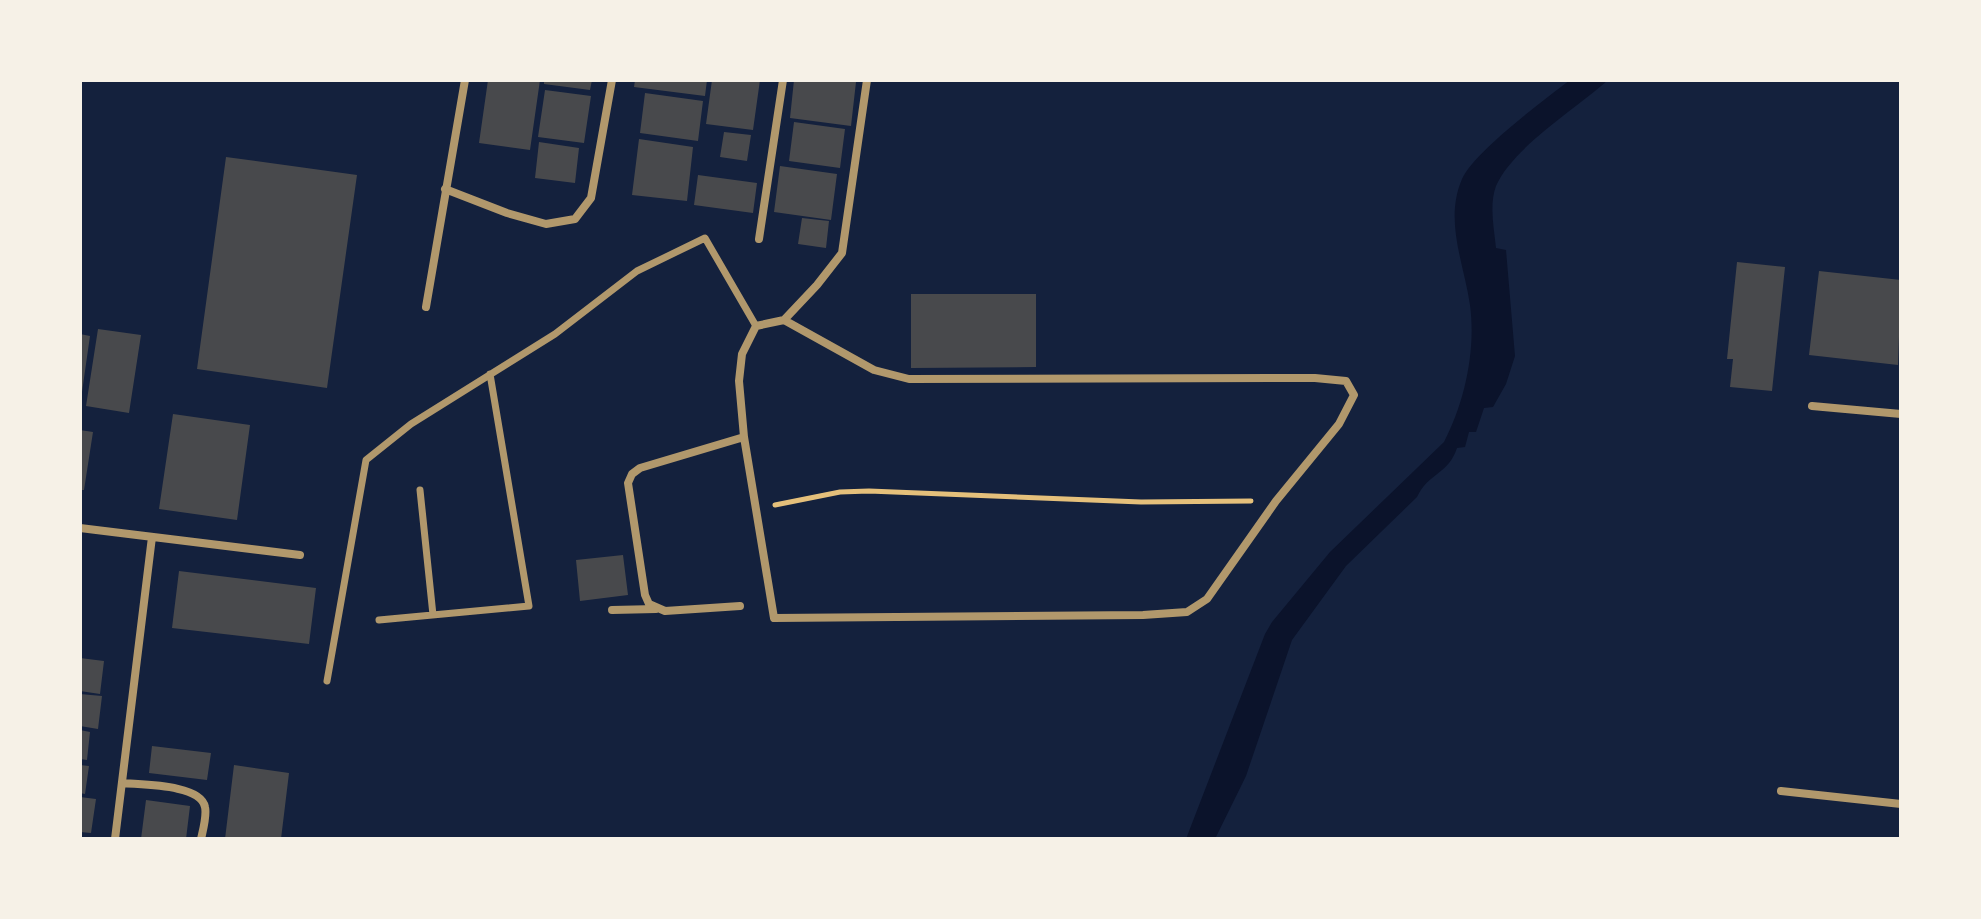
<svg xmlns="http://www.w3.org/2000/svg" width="1981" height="919" viewBox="0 0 1981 919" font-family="'Times New Roman',serif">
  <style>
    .water { fill: #0b132b }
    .building { fill: #48494c }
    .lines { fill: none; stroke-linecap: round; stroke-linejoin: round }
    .path { stroke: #e5c07b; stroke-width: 5 }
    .pedestrian { stroke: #b1986c; stroke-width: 7 }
    .minor { stroke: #b1986c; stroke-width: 8 }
  </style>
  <rect width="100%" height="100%" fill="#14213d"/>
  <path class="water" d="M1570 80H1608C1576 109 1513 147 1496 186 1489 205 1494 228 1496 248L1506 250 1515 356 1506 384 1493 407 1484 408 1476 432H1469L1465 447 1457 448C1448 475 1429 472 1417 497L1346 566 1292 640 1246 776 1215 839H1186L1265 634 1272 622 1330 552 1444 442C1465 402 1476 350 1470 305 1464 263 1444 221 1462 179 1475 151 1544 100 1570 80Z"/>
  <path class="building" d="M488 80H540L530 150 479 143Z
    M544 80H592L590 90 544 84Z
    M635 80H707L705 96 634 87Z
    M712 80H760L753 130 706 124Z
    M794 80 856 82 851 126 790 118Z
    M545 90 591 96 584 143 538 137Z
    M645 93 703 101 698 141 640 133Z
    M794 122 845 129 840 168 789 161Z
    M724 132 751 135 747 161 720 157Z
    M639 139 693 147 687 201 632 195Z
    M539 142 579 148 575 183 535 178Z
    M226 157 357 175 327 388 197 369Z
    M780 166 837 174 831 220 774 212Z
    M698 175 757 183 753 213 694 205Z
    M802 218 829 221 826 248 798 244Z
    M1737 262 1785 267 1772 391 1730 387 1733 359H1727Z
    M1819 271 1901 280 1898 365 1809 355Z
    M911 294H1036V367L911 368Z
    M98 329 141 335 129 413 86 406Z
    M80 334 90 336 82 392H80Z
    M173 414 250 425 237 520 159 509Z
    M80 430 93 432 84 490H80Z
    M623 555 628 595 580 601 576 560Z
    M179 571 316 588 309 644 172 628Z
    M80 658 104 661 100 694 80 691Z
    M80 694 102 696 98 729 80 726Z
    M80 730 90 732 87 760 80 759Z
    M152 746 211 753 207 780 149 773Z
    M80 765 89 766 85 794 80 793Z
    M234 765 289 773 281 839H225Z
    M80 797 96 799 91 833 80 832Z
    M146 800 190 806 186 839H141Z"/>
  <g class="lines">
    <path class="path" d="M775 505 840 492 869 491 1141 502 1251 501"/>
    <path class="pedestrian" d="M420 490 433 615
      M379 620 529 606 490 374
      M327 681 366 460 411 424 555 334 637 271 705 238 756 326"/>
    <path class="minor" d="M445 189 507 213 546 224 575 219 591 198 612 80
      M759 239 783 80
      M426 307 465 80
      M784 320 874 370 909 379 1315 378 1346 381 1354 395 1339 424 1276 501 1207 599 1187 612 1143 615 774 618 744 437 739 381 742 354 756 326 784 320 817 285 842 253 867 80
      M1812 406 1901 414
      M80 528 300 555
      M740 606 665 611 649 604 645 595 628 483 632 474 640 468 744 437
      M612 610 656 609
      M122 783C141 785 201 784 205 807 207 816 203 830 201 839
      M1781 791 1901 804
      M115 839 152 537"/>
  </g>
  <rect width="1981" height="919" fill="none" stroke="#f6f1e7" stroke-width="164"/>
</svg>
